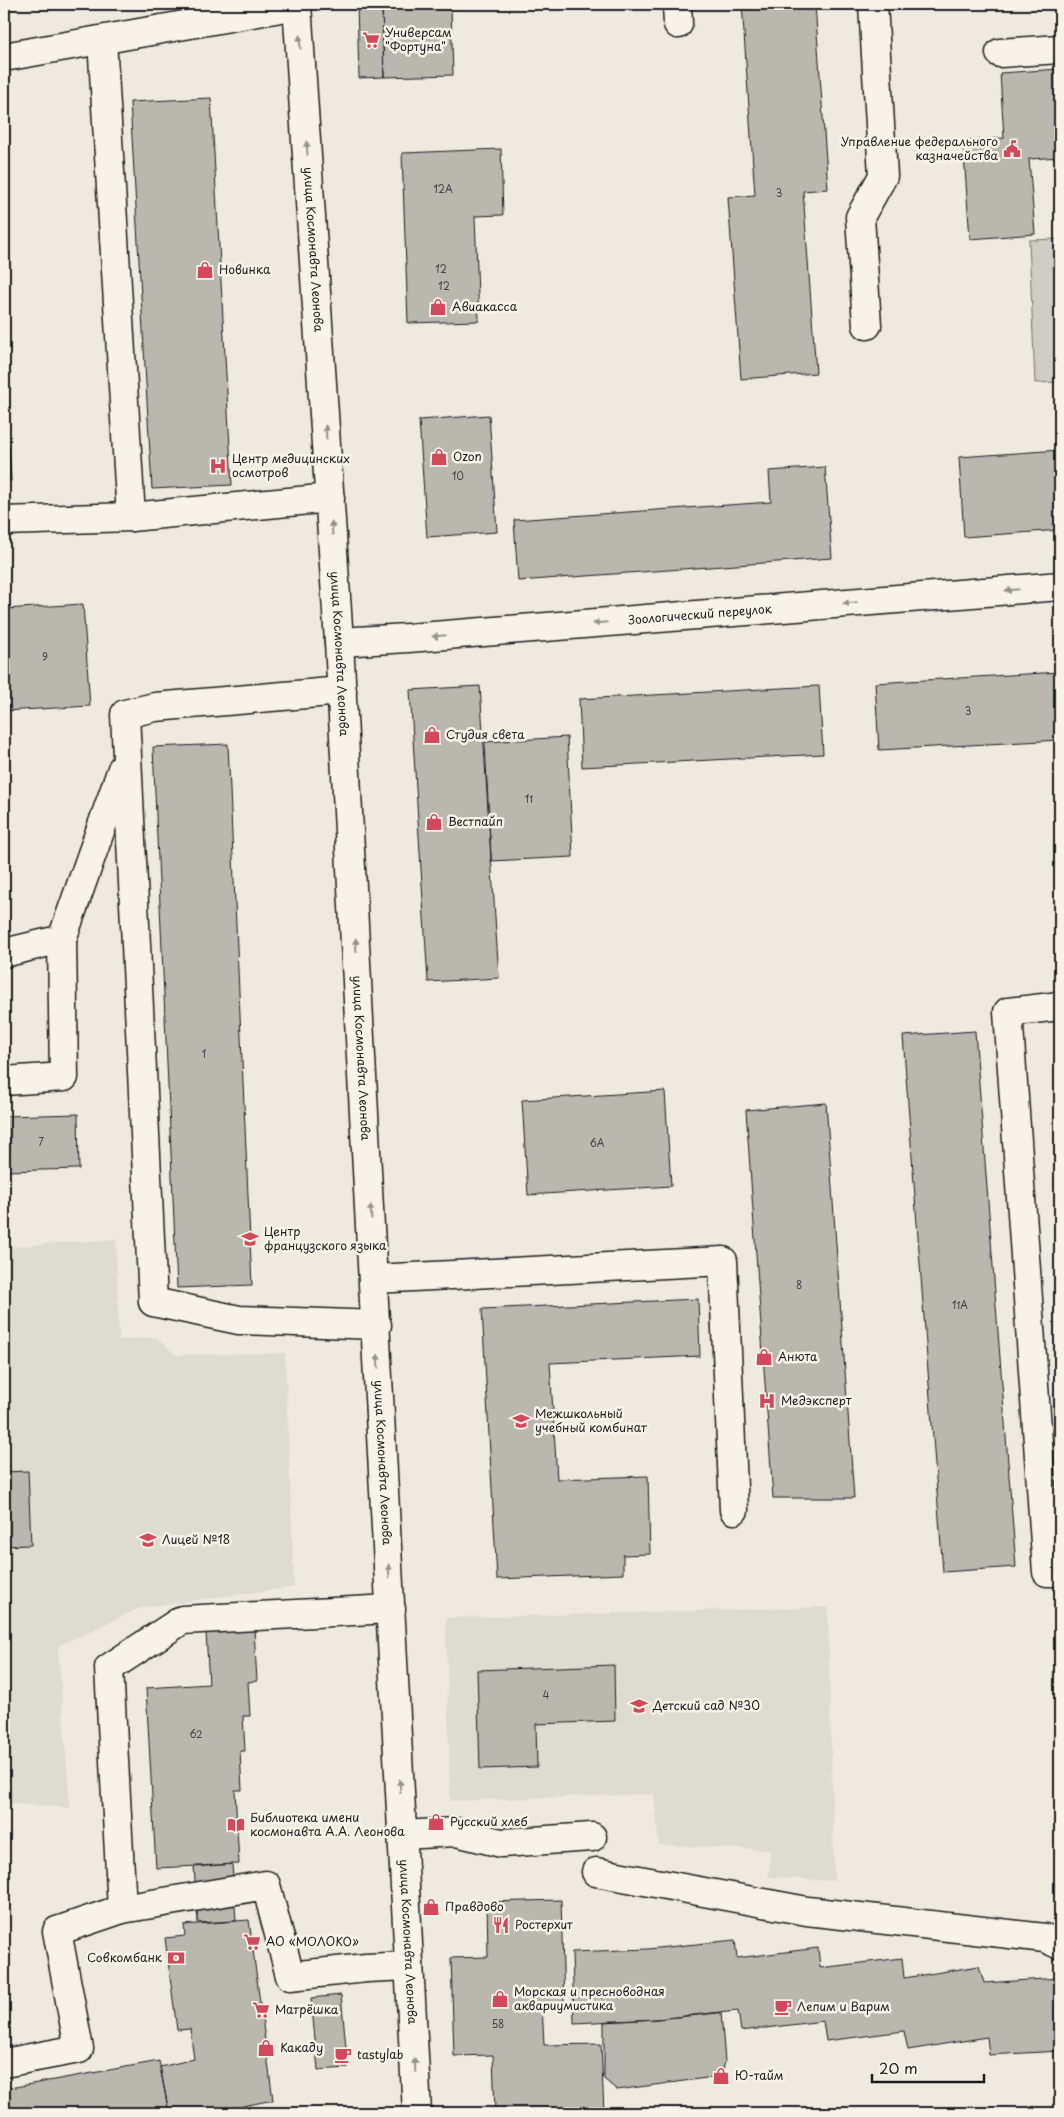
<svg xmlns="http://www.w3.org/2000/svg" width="1064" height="2117" viewBox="0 0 1064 2117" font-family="'Playpen Sans',sans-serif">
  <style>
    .built { fill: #dedbd1 }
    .green { fill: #cfccc3; stroke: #767470 }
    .building { fill: #bab7af; stroke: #1c1c1c }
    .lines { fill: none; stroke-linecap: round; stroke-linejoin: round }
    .minor-casing { stroke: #1c1c1c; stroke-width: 31 }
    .major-casing { stroke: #1c1c1c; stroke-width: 31 }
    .minor { stroke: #f7f3e8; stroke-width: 28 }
    .major { stroke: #f7f3e8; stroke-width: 28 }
    .oneway { fill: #94928c }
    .labels { text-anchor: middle; stroke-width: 5; stroke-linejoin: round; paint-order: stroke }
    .number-label { font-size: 10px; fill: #444341 }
    .poi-label { font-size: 12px; fill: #1c1c1c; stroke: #f7f3e8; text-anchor: start }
    .street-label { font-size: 12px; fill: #1c1c1c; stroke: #f7f3e8 }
  </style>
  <rect width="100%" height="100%" fill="#eeeae0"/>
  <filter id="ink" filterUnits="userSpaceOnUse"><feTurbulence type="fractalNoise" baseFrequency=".02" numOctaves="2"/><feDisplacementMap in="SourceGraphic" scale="10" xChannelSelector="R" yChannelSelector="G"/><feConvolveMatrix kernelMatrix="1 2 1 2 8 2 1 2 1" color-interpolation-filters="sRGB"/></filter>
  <g filter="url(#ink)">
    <path class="built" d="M116 1239 119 1340 156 1337 176 1355 285 1353 294 1587 140 1608 58 1646 70 1808 4 1803V1247Z
      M828 1607 834 1881 769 1877 770 1850 659 1845 654 1794 450 1801 446 1618Z"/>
    <path class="green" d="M1060 239V382L1035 383 1029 240Z"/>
    <path class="building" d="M357 4H382L384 77 359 78Z
      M382 4H483V7L451 8 453 75 384 77Z
      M742 4H815L828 189 803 191 816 373 741 379 728 197 755 195Z
      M1060 69V157L1029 159 1035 234 970 239 963 141 1004 138 1000 73Z
      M211 98 232 485 152 489 130 102Z
      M501 149 503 215 475 216 479 321 408 323 402 153Z
      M489 415 497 532 427 537 419 420Z
      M4 447H9L11 481 4 482Z
      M1060 450V530L964 537 959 457Z
      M825 467 832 558 518 581 514 520 771 502 769 471Z
      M83 604 90 706 4 711V609Z
      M1060 672V740L879 750 875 683Z
      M480 686 499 978 428 982 410 690Z
      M819 686 823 754 582 767 579 699Z
      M567 737 573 857 491 861 485 742Z
      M228 744 252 1285 177 1288 153 747Z
      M975 1031 1016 1567 943 1572 903 1036Z
      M665 1091 671 1186 528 1195 522 1100Z
      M826 1103 854 1498H773L746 1110Z
      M78 1114 79 1169 4 1171V1116Z
      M698 1299 700 1356 550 1363 557 1479 648 1476 650 1554 623 1555V1574L497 1579 482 1309Z
      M28 1471 31 1545 4 1546V1472Z
      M254 1629 257 1681 248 1682 250 1716H243L245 1751H240L242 1790H235L239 1864 156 1868 146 1688 209 1684 206 1632Z
      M614 1665 615 1721 536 1724 537 1767 480 1769 477 1670Z
      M232 1864 236 1921 198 1923 194 1867Z
      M561 1900 564 2004H542L544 2045 601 2044 604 2113H495L493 2055 454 2056 451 1958 488 1957 487 1902Z
      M249 1920 273 2100 209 2113H169L160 2067 194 2059 190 2029 177 2030 165 1938 185 1936 184 1925Z
      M735 1940 737 1958 818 1948 820 1968 902 1958 904 1978 979 1966 984 1983 1060 1978V2051L989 2055 987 2037 908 2050 904 2031 826 2041 823 2021 741 2031 738 2011 657 2019 574 2023 572 1952 648 1949Z
      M341 1995 348 2068 318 2070 311 1998Z
      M721 2012 725 2062 721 2076 617 2090 604 2079V2022L657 2019Z
      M159 2061 169 2113H4V2089Z"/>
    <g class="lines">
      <g class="minor-casing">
        <g id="minor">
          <path d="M677 4 678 24"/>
          <path d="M102 40 131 517 330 498"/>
          <path d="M1000 53 1060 49"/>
          <path d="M4 57 297 5"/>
          <path d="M867 325 860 217 883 176 873 4"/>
          <path d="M4 521 131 517"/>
          <path id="s1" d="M339 642 408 638 1060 586"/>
          <path d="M342 691 155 707 125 714 153 1302 239 1320 377 1325"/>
          <path d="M4 953 62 939 122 769"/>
          <path d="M1060 1006 1008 1012 1047 1572H1060"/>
          <path d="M4 1081 64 1077 62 939"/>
          <path d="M374 1279 723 1261 734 1510"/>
          <path d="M402 1835 456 1832 501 1843 592 1837"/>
          <path d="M596 1872 807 1911 1045 1938 1060 1945"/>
          <path d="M122 1909 266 1885 290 1976 366 1968 409 1966"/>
          <path d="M4 2063 79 2049 57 1931 122 1909 109 1668 182 1620 391 1609"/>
        </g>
      </g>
      <g class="major-casing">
        <g id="major">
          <path id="s2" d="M297 4 339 642 417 2113"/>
        </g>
      </g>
      <use href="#minor" class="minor"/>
      <use href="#major" class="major"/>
    </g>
    <defs><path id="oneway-solid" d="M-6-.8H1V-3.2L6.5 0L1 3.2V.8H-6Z" transform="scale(1.25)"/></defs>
    <g class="oneway">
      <use href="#oneway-solid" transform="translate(300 42) rotate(-94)"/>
      <use href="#oneway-solid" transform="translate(307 148) rotate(-94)"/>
      <use href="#oneway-solid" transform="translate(326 432) rotate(-94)"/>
      <use href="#oneway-solid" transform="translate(332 528) rotate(-94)"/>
      <use href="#oneway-solid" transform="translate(1012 590) rotate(175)"/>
      <use href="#oneway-solid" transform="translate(850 603) rotate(175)"/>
      <use href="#oneway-solid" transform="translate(600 623) rotate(175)"/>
      <use href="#oneway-solid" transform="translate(439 636) rotate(175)"/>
      <use href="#oneway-solid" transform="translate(356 945) rotate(-93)"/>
      <use href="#oneway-solid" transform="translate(371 1212) rotate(-93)"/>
      <use href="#oneway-solid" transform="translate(378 1361) rotate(-93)"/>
      <use href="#oneway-solid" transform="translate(389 1571) rotate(-93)"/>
      <use href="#oneway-solid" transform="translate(400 1786) rotate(-93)"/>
      <use href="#oneway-solid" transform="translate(415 2065) rotate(-93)"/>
    </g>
  </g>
  <defs>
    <g id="supermarket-bare" transform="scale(1.35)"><path d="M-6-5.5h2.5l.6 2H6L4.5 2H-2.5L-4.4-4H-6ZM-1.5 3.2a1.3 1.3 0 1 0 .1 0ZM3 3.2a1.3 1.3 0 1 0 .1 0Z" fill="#d1495b" stroke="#f7f3e8" stroke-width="2.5" paint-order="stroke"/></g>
    <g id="civic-bare" transform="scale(1.35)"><path d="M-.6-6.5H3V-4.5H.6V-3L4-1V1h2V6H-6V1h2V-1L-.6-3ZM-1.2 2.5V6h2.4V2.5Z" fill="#d1495b" stroke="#f7f3e8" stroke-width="2.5" paint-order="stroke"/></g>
    <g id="shop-bare" transform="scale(1.35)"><path d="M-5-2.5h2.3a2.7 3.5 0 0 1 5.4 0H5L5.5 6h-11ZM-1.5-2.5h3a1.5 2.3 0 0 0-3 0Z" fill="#d1495b" stroke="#f7f3e8" stroke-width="2.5" paint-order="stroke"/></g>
    <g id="hospital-bare" transform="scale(1.35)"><path d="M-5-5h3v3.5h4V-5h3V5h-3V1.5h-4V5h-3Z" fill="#d1495b" stroke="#f7f3e8" stroke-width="2.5" paint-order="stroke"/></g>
    <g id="school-bare" transform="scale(1.35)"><path d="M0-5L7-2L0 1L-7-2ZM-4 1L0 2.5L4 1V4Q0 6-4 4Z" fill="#d1495b" stroke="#f7f3e8" stroke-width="2.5" paint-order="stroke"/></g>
    <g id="university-bare" transform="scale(1.35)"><path d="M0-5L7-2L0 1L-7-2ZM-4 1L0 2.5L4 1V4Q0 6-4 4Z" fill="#d1495b" stroke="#f7f3e8" stroke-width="2.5" paint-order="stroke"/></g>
    <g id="library-bare" transform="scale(1.35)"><path d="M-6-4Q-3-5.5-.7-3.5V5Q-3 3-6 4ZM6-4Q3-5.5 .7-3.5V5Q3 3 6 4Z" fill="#d1495b" stroke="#f7f3e8" stroke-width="2.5" paint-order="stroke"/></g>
    <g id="restaurant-bare" transform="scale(1.35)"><path d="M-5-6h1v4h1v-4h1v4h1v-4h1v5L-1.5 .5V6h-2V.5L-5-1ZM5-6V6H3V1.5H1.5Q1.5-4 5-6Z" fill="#d1495b" stroke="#f7f3e8" stroke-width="2.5" paint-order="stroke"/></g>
    <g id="bank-bare" transform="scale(1.35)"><path d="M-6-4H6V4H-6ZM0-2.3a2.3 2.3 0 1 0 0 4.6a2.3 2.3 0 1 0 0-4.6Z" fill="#d1495b" stroke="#f7f3e8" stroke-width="2.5" paint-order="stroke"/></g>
    <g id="cafe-bare" transform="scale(1.35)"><path d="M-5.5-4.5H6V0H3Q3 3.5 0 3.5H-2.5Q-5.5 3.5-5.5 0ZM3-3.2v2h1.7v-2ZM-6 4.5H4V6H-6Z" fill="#d1495b" stroke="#f7f3e8" stroke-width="2.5" paint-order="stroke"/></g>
  </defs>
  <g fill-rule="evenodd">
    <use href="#supermarket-bare" x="371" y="40"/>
    <use href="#civic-bare" x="1012" y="149"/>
    <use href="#shop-bare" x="205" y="270"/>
    <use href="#shop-bare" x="438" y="307"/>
    <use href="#shop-bare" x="439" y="457"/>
    <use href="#hospital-bare" x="218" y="466"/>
    <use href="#shop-bare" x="432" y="735"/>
    <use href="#shop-bare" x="434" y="822"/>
    <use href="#school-bare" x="250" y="1239"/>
    <use href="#shop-bare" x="764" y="1357"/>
    <use href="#hospital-bare" x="767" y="1401"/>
    <use href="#university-bare" x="521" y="1421"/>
    <use href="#school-bare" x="148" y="1540"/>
    <use href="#school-bare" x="639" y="1706"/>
    <use href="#shop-bare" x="436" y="1822"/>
    <use href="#library-bare" x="236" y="1825"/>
    <use href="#shop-bare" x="431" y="1907"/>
    <use href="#restaurant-bare" x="501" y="1925"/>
    <use href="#supermarket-bare" x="252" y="1942"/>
    <use href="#bank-bare" x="176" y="1958"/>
    <use href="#shop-bare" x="500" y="1999"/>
    <use href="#cafe-bare" x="783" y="2007"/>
    <use href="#supermarket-bare" x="261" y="2010"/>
    <use href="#shop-bare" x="266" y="2048"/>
    <use href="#cafe-bare" x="343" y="2055"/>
    <use href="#shop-bare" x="721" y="2076"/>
  </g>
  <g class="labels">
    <g class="number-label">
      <text x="443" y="193">12А</text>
      <text x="779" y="197">3</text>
      <text x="441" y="273">12</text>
      <text x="444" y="290">12</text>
      <text x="458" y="480">10</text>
      <text x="45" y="661">9</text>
      <text x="968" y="715">3</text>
      <text x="529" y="803">11</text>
      <text x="204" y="1058">1</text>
      <text x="41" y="1146">7</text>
      <text x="597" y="1147">6А</text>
      <text x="799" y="1289">8</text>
      <text x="960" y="1309">11А</text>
      <text x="546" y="1699">4</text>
      <text x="196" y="1738">62</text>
      <text x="498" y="2028">58</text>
    </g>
    <g class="poi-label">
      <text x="385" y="37">Универсам<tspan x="385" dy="14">"Фортуна"</tspan></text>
      <text x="998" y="146" text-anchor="end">Управление федерального<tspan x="998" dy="14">казначейства</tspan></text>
      <text x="219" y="274">Новинка</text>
      <text x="452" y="311">Авиакасса</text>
      <text x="453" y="461">Ozon</text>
      <text x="232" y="463">Центр медицинских<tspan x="232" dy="14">осмотров</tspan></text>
      <text x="446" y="739">Студия света</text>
      <text x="448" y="826">Вестпайп</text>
      <text x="264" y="1236">Центр<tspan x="264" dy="14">французского языка</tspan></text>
      <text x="778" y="1361">Анюта</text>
      <text x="781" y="1405">Медэксперт</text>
      <text x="535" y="1418">Межшкольный<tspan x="535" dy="14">учебный комбинат</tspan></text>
      <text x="162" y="1544">Лицей №18</text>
      <text x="653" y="1710">Детский сад №30</text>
      <text x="250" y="1822">Библиотека имени<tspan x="250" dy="14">космонавта А.А. Леонова</tspan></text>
      <text x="450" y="1826">Русский хлеб</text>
      <text x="445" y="1911">Правдово</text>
      <text x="515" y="1929">Ростерхит</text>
      <text x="266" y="1946">АО «МОЛОКО»</text>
      <text x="162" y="1962" text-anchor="end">Совкомбанк</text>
      <text x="514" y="1996">Морская и пресноводная<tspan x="514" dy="14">аквариумистика</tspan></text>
      <text x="797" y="2011">Лепим и Варим</text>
      <text x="275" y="2014">Матрёшка</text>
      <text x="280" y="2052">Какаду</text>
      <text x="357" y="2059">tastylab</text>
      <text x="735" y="2080">Ю-тайм</text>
    </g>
    <g class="street-label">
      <text dy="4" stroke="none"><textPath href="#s2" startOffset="246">улица Космонавта Леонова</textPath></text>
      <text dy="4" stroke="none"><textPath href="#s1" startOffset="362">Зоологический переулок</textPath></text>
      <text dy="4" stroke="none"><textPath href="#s2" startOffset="651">улица Космонавта Леонова</textPath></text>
      <text dy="4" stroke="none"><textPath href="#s2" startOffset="1056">улица Космонавта Леонова</textPath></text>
      <text dy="4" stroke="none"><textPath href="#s2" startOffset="1461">улица Космонавта Леонова</textPath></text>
      <text dy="4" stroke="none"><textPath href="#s2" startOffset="1941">улица Космонавта Леонова</textPath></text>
    </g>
  </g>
  <rect width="1064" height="2117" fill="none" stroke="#f7f3e8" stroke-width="20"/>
  <rect x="10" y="10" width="1044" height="2097" fill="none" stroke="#1c1c1c" stroke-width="2" filter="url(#ink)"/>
  <path d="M872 2074v8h112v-8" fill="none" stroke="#1c1c1c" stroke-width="2.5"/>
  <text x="879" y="2074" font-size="15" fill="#1c1c1c" stroke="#f7f3e8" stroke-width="4" paint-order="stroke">20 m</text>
</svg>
